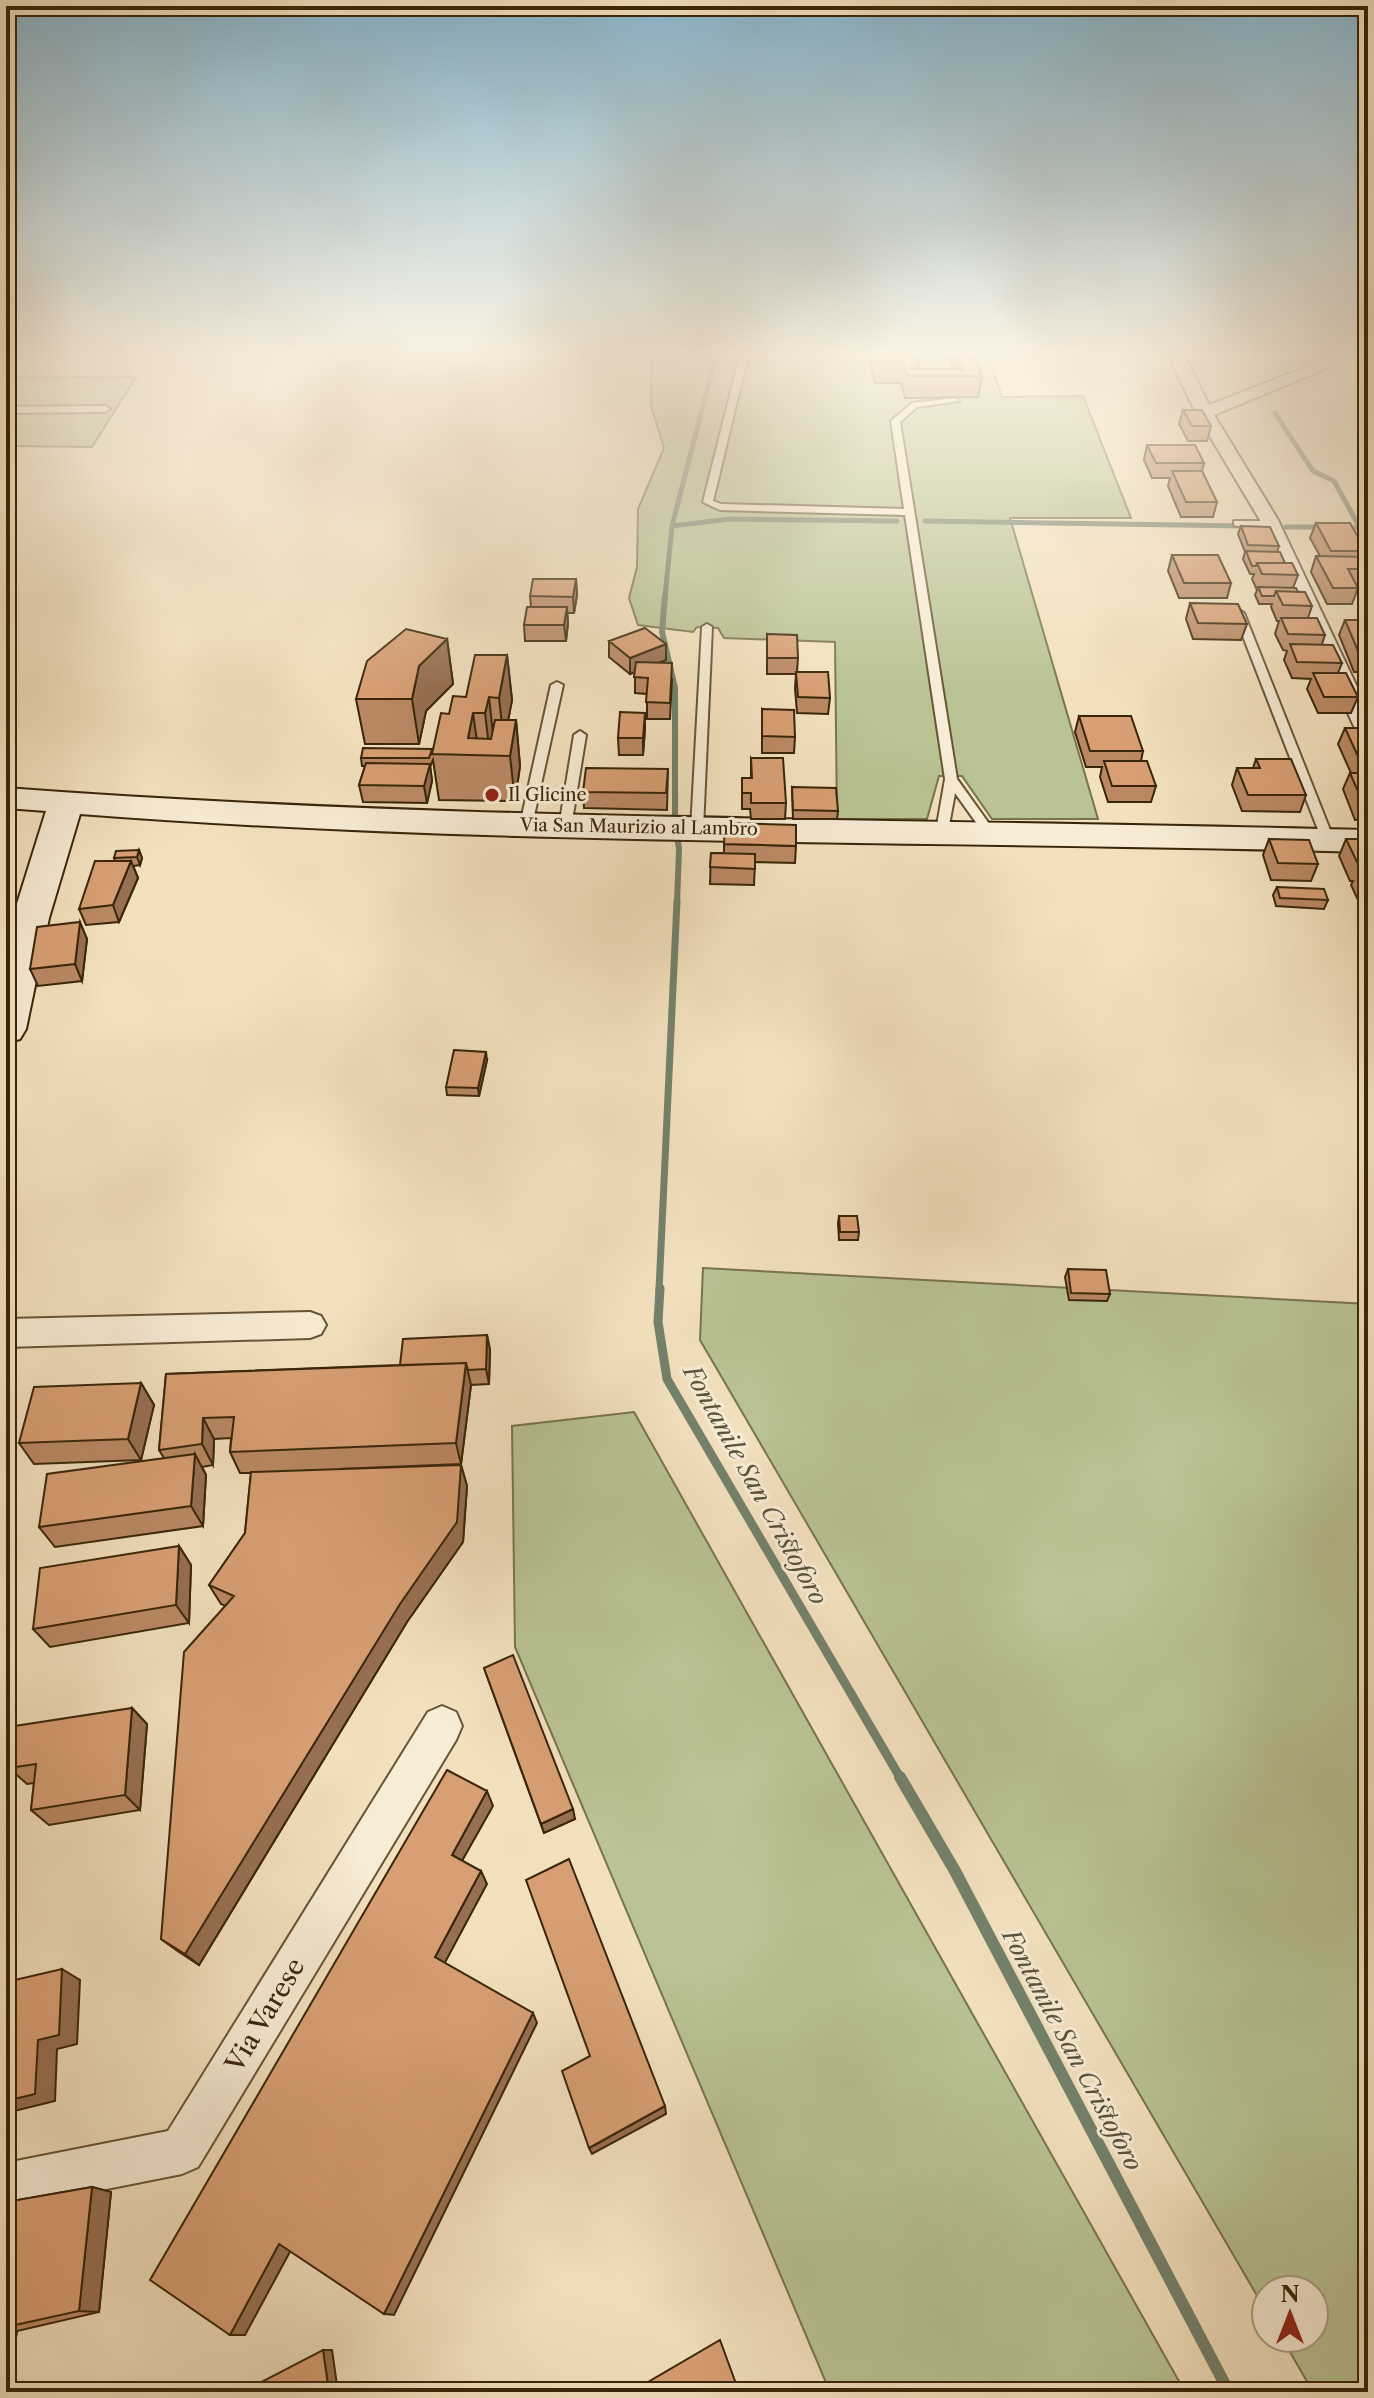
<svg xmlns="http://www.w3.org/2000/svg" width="1374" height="2398" viewBox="0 0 1374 2398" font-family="'Libre Caslon Text',serif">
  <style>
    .green { fill: #b9c393; stroke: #79744e; stroke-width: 2 }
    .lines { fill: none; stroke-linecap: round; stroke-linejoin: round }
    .stream-far4 { stroke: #74816c; stroke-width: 5 }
    .stream-far3 { stroke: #74816c; stroke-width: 6 }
    .stream-far2 { stroke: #74816c; stroke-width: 7 }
    .stream-far1 { stroke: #74816c; stroke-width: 9 }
    .stream { stroke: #74816c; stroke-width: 12 }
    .lane-casing { stroke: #685436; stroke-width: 4 }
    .street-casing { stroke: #685436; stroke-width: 4 }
    .secondary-casing { stroke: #392509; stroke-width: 4 }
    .lane { fill: #f7ecd5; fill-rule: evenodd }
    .street { fill: #f7ecd5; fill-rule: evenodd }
    .secondary { fill: #f7ecd5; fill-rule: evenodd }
    .wall { fill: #ba8964; stroke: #392509; stroke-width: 2 }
    .shaded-wall { fill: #976f51; stroke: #392509; stroke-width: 2 }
    .building { fill: #d89f74; stroke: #392509; stroke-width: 2 }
    .poi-dot { fill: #8f2418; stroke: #f7ecd5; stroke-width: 3 }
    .labels { text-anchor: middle; stroke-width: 6; stroke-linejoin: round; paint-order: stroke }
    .far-poi-label { font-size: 18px; fill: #392509; stroke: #f7ecd5; text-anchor: start }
    .far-street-label { font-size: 18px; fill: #392509; stroke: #f7ecd5 }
    .water-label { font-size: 24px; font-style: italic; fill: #57533b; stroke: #f7ecd5 }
    .near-street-label { font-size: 26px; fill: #392509; stroke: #f7ecd5 }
  </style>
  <rect width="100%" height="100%" fill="#f3e1be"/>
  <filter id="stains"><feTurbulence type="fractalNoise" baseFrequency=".0025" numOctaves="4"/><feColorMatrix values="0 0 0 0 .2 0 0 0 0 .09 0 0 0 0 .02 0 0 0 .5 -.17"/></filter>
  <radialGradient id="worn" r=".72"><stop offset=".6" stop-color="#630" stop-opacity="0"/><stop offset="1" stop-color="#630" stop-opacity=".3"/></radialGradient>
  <path class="green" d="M651 355H988L1002 397 1083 396 1131 518H1010L1098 819H992L962 776H939L927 819H837L835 642 724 638 718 628 697 627 693 632 638 625 629 598 637 567 638 509 664 448 651 406Z
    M6 376 136 377 92 447 6 446Z
    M703 1268 1368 1304V2392H1313L1282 2338H1314V2290H1266V2311L700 1340Z
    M634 1412 1185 2392H830L515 1647 512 1426Z"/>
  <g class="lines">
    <path class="stream-far4" d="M1275 413 1313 471 1334 481 1360 528H1343
      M925 521 1245 526
      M672 526 730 519 897 521
      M1286 527H1325
      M665 597 672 526 716 355"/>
    <path class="stream-far3" d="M665 595 662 632 675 688V821L679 849 677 903"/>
    <path class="stream-far2" d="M659 1290 677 901"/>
    <path class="stream-far1" d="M660 1288 658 1322 667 1379 901 1779"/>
    <path class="stream" d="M900 1777 955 1871 1229 2392"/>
    <g class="lane-casing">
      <path id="lane" d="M740 355H748L713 501 721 504 904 509 891 421 912 403 955 398 959 401 917 407 900 422 957 779 995 832 993 835H985L955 793 948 831 942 835 936 831 945 779 905 515 720 510 703 502Z
        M6 407 106 406 110 409 106 412 6 413Z
        M1234 521H1271L1276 524 1271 527 1237 526 1234 525Z
        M1239 610 1244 613 1334 840 1332 843 1328 844 1322 840 1234 613Z
        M707 624 712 627 703 829 697 833 691 829 702 627Z
        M557 682 563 685 532 825 526 829 520 825 551 685Z
        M580 731 586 735 571 827 565 831 559 827 574 735Z"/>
    </g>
    <g class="street-casing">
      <path id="street" d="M1168 355H1184L1209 405 1337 355H1359L1214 415 1278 520 1368 710V740L1357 733 1260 520 1196 413Z
        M310 1312 321 1316 326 1325 321 1334 310 1338 6 1347V1319Z
        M442 1706 456 1712 462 1726 456 1740 198 2167 182 2174 6 2209V2163L168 2131 428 1712Z"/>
    </g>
    <g class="secondary-casing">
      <path id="secondary" d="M6 788C459 822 914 818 1368 830V852C939 840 509 847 80 814L49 918 26 1029 20 1039 6 1043V939L46 811 6 808Z"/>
    </g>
    <use href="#lane" class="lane"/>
    <use href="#street" class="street"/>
    <use href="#secondary" class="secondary"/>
  </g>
  <path class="wall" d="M869 355H916L918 369H953L951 362 952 355H974L982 376 978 397 905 398 901 383H875Z
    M1183 410 1211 426 1207 441H1188L1179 424Z
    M1147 445 1204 463 1202 471 1217 502 1213 517H1181L1168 486 1170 478H1152L1144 460Z
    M1316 523 1366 551 1364 557H1368V585H1356L1358 588 1352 604H1327L1311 572 1316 556H1320L1310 538Z
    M1241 526 1279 546 1277 552 1285 563 1298 575 1293 588 1312 606 1308 618 1325 635 1322 644 1342 663 1338 673 1358 697 1351 713H1318L1307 689 1311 679 1292 678 1284 660 1287 651 1283 650 1275 634 1279 621H1277L1271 607 1272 604H1259L1255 595 1257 590 1252 579 1254 574H1250L1243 559 1245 552 1238 534Z
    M1172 555 1231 583 1227 598H1179L1168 571Z
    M576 579 577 595 574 613H567L568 623 566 641H525L524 625 531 607 530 596Z
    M1190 603 1247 624 1241 640 1193 639 1186 619Z
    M1345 620H1368V672H1354L1339 635Z
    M767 634 798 658 797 672 830 698 828 714 797 713 795 688 796 674H767Z
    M447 639 453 684 426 711 419 744H365L356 699Z
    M609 641 666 644V660L660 663 672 679 670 719H647V694L635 693V672L630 674 609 657Z
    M507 655 512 700 508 720H516L520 766 515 801 439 800 433 760 430 767 432 781 427 803 363 802 359 785 365 766H362L361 758 432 752 449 714Z
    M1368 691V715L1363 704Z
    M762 709 795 737 794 753H762Z
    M1079 716 1143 751 1141 761 1156 786 1151 802H1108L1100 777 1102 767H1086L1075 732Z
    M1345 728H1368V820H1355L1343 789 1350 773H1351L1338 744Z
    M645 729 643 755H619L618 738Z
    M751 758 786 803 785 819H751L750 809H742V778H751Z
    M1256 759 1306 795 1300 812 1242 811 1232 785 1237 768H1253Z
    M668 769 667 810 584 808 583 792Z
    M792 787 838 811 837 819H793Z
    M1269 839 1318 864 1311 881 1271 880 1263 855Z
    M1346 839H1368V917H1366L1351 885 1353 881H1350L1339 856Z
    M724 844 796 846 795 863 755 862 754 885 710 884 711 853H724Z
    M139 850 142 858 140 865 133 866 138 878 119 922 86 925 79 909 115 861 114 858Z
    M1277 887 1328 900 1324 909 1276 906 1273 895Z
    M87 939 82 981 38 986 30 969Z
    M487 1060 479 1096 447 1095 446 1087Z
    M839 1216 859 1232 858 1240H839L838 1223Z
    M1068 1269 1110 1294 1107 1301 1069 1300 1065 1277Z
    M487 1335 490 1350 489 1384 471 1385 461 1464 339 1469 461 1465 467 1486 463 1542 407 1622 199 1965 176 1950 161 1939 226 1606 221 1604 209 1585 245 1533 251 1473H240L230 1452 231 1438 214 1439 213 1465 202 1467 206 1475 203 1526 55 1547 39 1527 164 1458 159 1450 166 1374 400 1365Z
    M141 1383 154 1405 141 1460 34 1464 19 1443Z
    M179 1546 191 1565 189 1623 50 1647 33 1629Z
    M484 1668 575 1819 544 1833Z
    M132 1708 147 1724 140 1810 49 1825 31 1810 34 1783 27 1784 9 1768Z
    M92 2187 111 2192 99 2312 17 2331 13 2356 6 2358V2202Z"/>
  <path class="shaded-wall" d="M576 579 577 595 574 613 573 597Z
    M567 607 568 623 566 641 564 625Z
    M447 639 453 684 426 711 419 744 412 699 419 666Z
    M666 644V660L630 674V658Z
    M507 655 512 700 504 743 499 698Z
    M489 697 494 743 490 755 485 713Z
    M473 713 479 755 468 738Z
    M645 713V729L643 755V738Z
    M516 720 520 766 515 801 510 756Z
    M430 764 432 781 427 803 424 786Z
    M6 803 10 813 6 822Z
    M139 850 142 858 140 865 137 857Z
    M131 861 138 878 119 922 113 905Z
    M80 922 87 939 82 981 75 964Z
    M486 1052 487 1060 479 1096 478 1088Z
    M487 1335 490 1350 489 1384 486 1369Z
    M466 1363 471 1385 461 1464 456 1443Z
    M141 1383 154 1405 141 1460 128 1439Z
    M203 1418 214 1439 213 1465 202 1444Z
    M195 1454 206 1475 203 1526 191 1506Z
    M461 1465 467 1486 463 1542 407 1622 199 1965 185 1954Z
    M179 1546 191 1565 189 1623 176 1605Z
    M132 1708 147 1724 140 1810 125 1795Z
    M487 1791 493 1806 458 1868 452 1855Z
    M573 1809 575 1819 544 1833 541 1824Z
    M481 1871 487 1884 442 1968 435 1957Z
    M62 1969 80 1980 77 2044 57 2049 55 2101 6 2113V2101L38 2040Z
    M533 2013 537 2023 394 2315 384 2314Z
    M665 2106 666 2114 592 2154 589 2148Z
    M92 2187 111 2192 99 2312 79 2311Z
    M279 2244 292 2248 245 2335H230Z
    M6 2330 17 2331 13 2356 6 2358Z
    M323 2350H332L338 2392H329Z"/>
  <path class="building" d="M876 355H916L919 366 910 367 911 369H963L958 355H974L982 376H907L903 361H877Z
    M1183 410H1202L1211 426H1192Z
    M1147 445H1195L1204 463H1156Z
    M1172 471H1202L1217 502H1186Z
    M1316 523H1350L1366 551H1331Z
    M1241 526 1270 527 1279 546 1248 545Z
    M1246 551 1280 552 1285 563H1257L1256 566H1252Z
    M1172 555H1218L1231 583H1184Z
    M1316 556 1368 557V569H1348L1358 588H1333Z
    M1257 563H1292L1298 575 1262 574Z
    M533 579H576L573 597 530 596Z
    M1258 587 1296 588 1298 592 1276 591 1274 596H1262Z
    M1276 591 1305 592 1312 606 1283 605Z
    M1190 603 1238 604 1247 624 1198 623Z
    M527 607H567L564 625H524Z
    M1281 618H1317L1325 635 1288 634Z
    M1345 620H1368V656H1360Z
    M645 628 666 644 630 658 609 641Z
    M406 629 447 639 419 666 412 699H356L367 661Z
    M767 634 797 635 798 658H767Z
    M1290 644 1333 645 1342 663 1297 662Z
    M475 655H507L499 698 489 697 485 713H473L468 738 491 739 495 720H516L510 756 432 754 441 713 449 714 453 696 466 697Z
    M636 662 672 663 670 703 646 702 648 678 634 677Z
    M796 672H828L830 698 798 697Z
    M1313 673H1346L1358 697H1324Z
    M762 709 794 710 795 737 762 736Z
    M620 712 645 713 643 738H618Z
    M1079 716H1131L1143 751H1090Z
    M1345 728H1368V764L1361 763Z
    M363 748 432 749 429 758H361Z
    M751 758H783L786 803H751V793H742V778H752Z
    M1256 759H1291L1306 795H1248L1237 768H1260Z
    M1104 761H1147L1156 786H1112Z
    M366 763 430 764 424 786 359 785Z
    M586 768 668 769 666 793 583 792Z
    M1350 773H1368V804L1363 803Z
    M792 787 836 788 838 811 793 810Z
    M725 823 796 825V846L724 844Z
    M1269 839 1309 840 1318 864 1278 863Z
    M1346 839H1368V864H1358Z
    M139 850 137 857 114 858 116 851Z
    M711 853 755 854V869L710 867Z
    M95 861H131L113 905 79 909Z
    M1359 869H1368V889Z
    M1277 887 1324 889 1328 900 1280 898Z
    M80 922 75 964 30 969 37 927Z
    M454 1050 486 1052 478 1088 446 1087Z
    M839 1216H857L859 1232H840Z
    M1068 1269 1106 1270 1110 1294 1071 1293Z
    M487 1335 486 1369 468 1370 466 1363 400 1365 403 1339Z
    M466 1363 456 1443 230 1452 234 1417 203 1418 202 1444 159 1450 166 1374Z
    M141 1383 128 1439 19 1443 34 1387Z
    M195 1454 191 1506 39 1527 47 1474Z
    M461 1465 457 1522 400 1604 185 1954 161 1939 184 1652 234 1596 209 1585 245 1533 251 1472Z
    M179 1546 176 1605 33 1629 40 1568Z
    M513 1655 573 1809 541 1824 484 1668Z
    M132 1708 125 1795 31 1810 36 1764 9 1768 15 1726Z
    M447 1770 487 1791 452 1855 481 1871 435 1957 533 2013 384 2314 279 2244 230 2335 150 2280Z
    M569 1859 665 2106 589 2148 562 2071 590 2056 526 1880Z
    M62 1969 59 2035 38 2040 35 2094 6 2101V1982Z
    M92 2187 79 2311 6 2327V2202Z
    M720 2340 739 2392H631Z
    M323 2350 329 2392H242Z"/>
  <linearGradient id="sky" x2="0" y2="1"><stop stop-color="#89b8d1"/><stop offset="0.51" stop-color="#faf2e2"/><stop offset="1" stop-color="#faf2e2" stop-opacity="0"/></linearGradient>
  <rect width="1374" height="691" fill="url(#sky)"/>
  <circle class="poi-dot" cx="492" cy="795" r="8"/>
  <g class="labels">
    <g class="far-poi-label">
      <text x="508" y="801">Il Glicine</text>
    </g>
    <g class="far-street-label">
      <text transform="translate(639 827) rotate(1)" y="6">Via San Maurizio al Lambro</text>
    </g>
    <g class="water-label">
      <text transform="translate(755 1485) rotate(61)" y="8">Fontanile San Cristoforo</text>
      <text transform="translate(1072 2050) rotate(62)" y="8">Fontanile San Cristoforo</text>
    </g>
    <g class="near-street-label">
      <text transform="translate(265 2015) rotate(-59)" y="9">Via Varese</text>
    </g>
  </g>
  <rect width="1374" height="2398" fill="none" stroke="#f3e1be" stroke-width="32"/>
  <rect x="8" y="8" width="1358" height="2382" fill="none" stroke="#392509" stroke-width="4"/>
  <rect x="16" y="16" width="1342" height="2366" fill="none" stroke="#392509" stroke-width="2"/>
  <g transform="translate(1290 2314)"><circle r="38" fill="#f7ecd5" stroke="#ab9c83" stroke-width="2"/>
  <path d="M0-6L14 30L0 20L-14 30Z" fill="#8f2418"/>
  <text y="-12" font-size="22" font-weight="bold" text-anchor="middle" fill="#392509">N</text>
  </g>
  <rect width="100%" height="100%" filter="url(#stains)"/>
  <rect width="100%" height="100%" fill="url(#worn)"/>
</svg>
